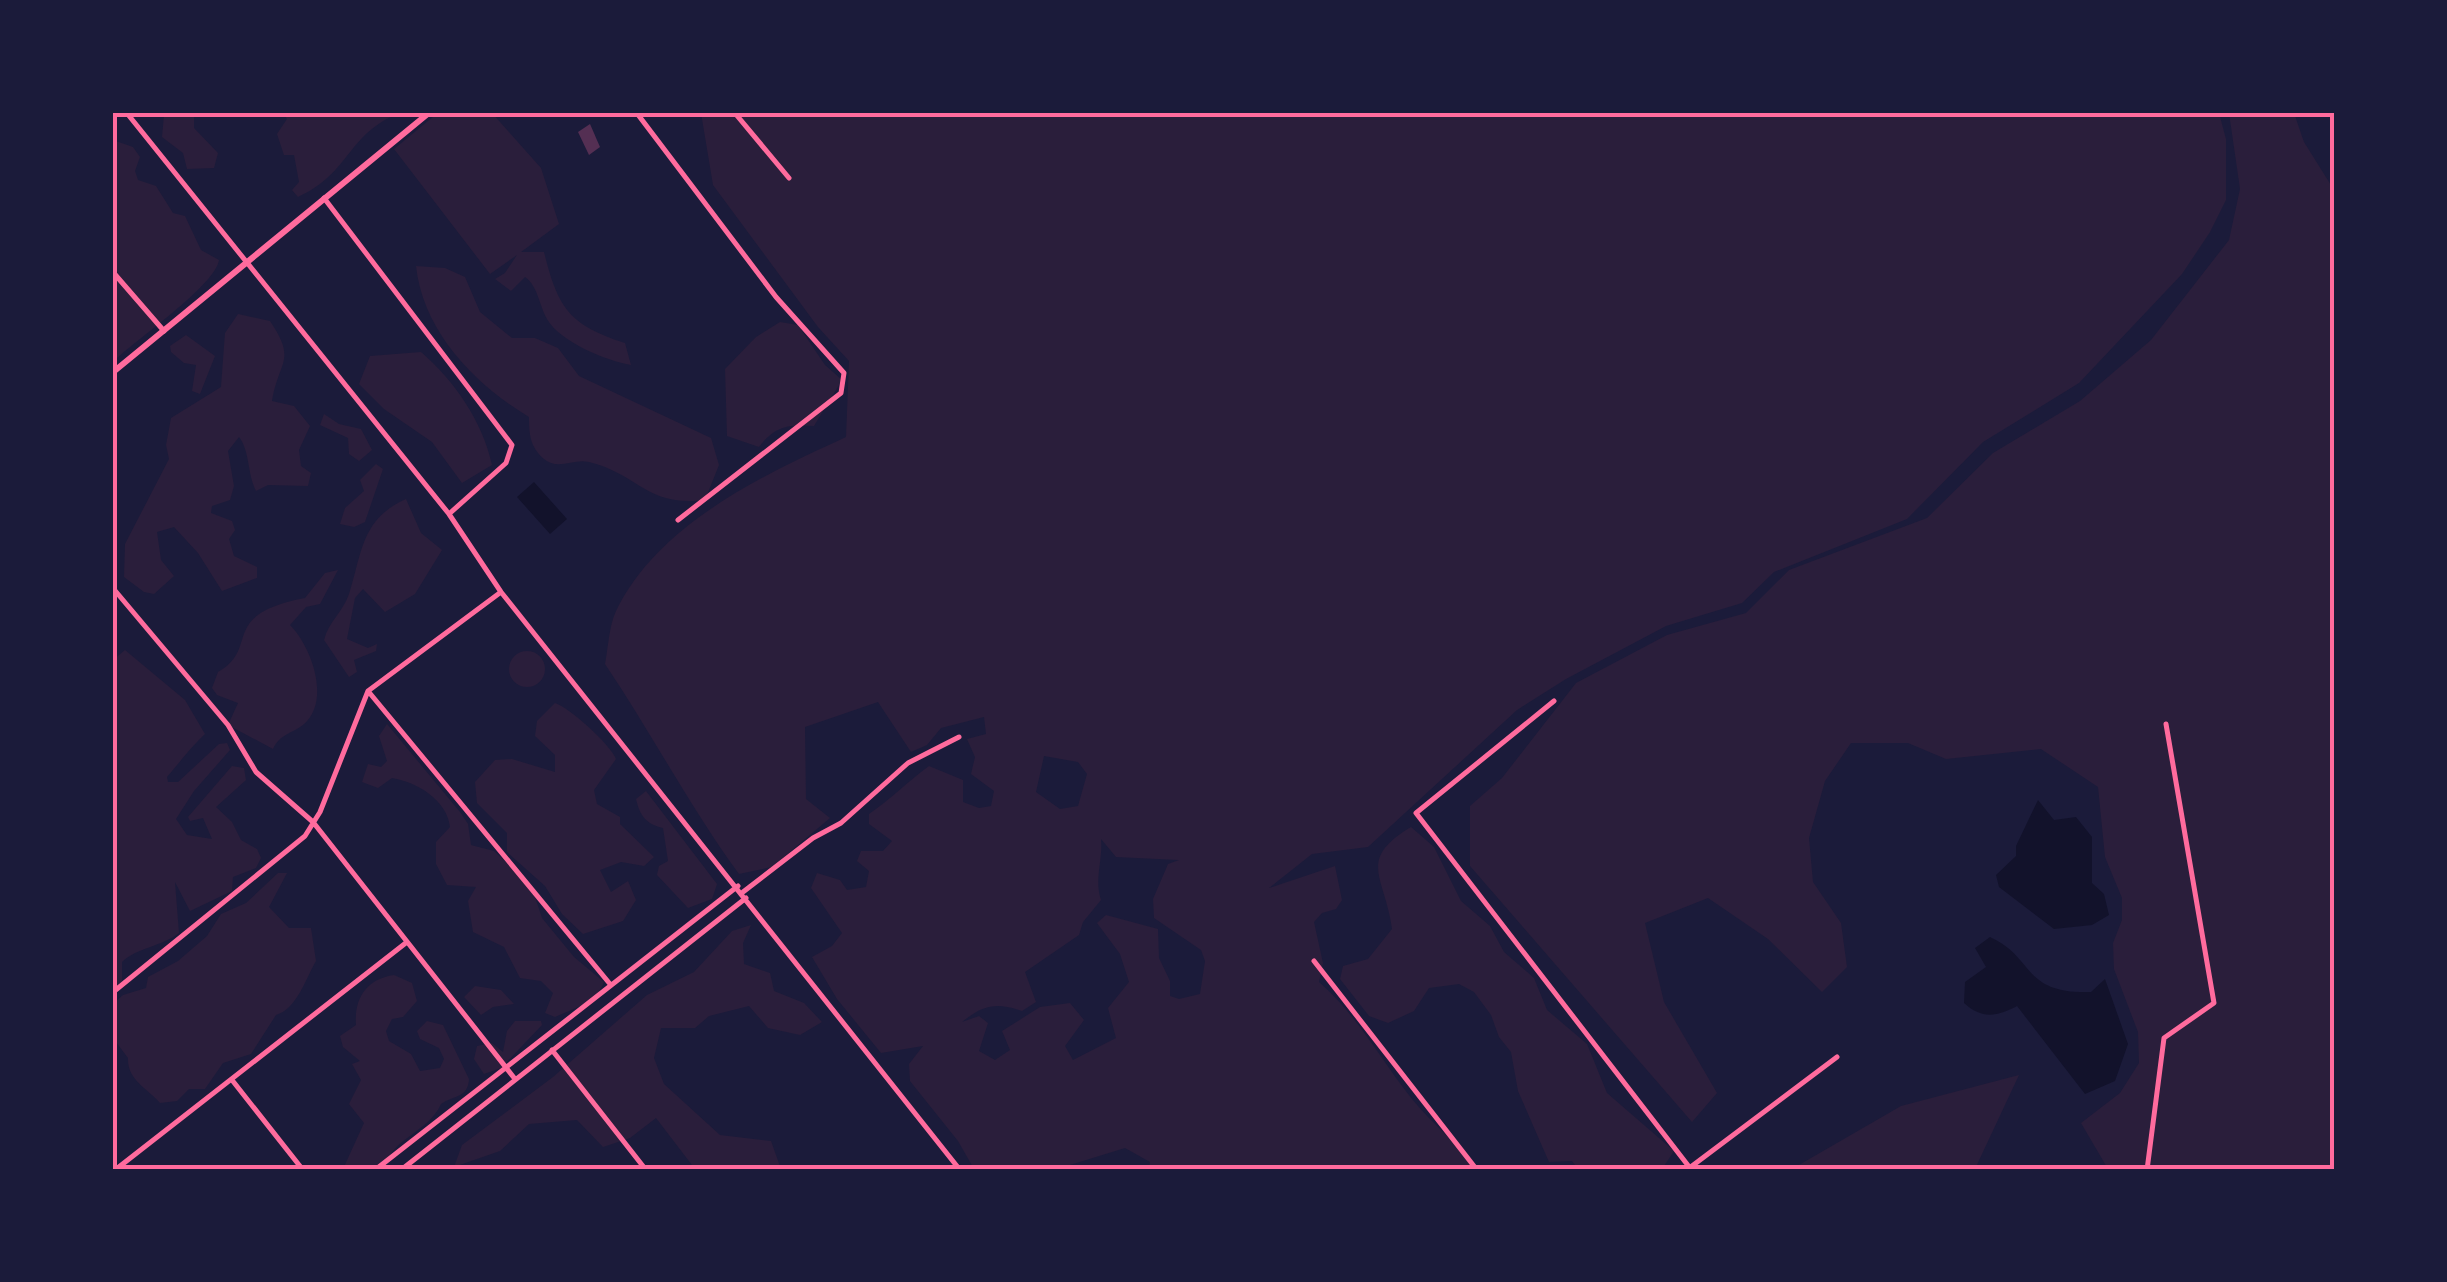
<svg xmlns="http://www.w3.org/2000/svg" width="2447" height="1282" viewBox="0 0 2447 1282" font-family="'Varela Round',sans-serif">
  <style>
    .green { fill: #2a1e3b; fill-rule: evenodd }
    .water { fill: #12122b }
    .building { fill: #542f53 }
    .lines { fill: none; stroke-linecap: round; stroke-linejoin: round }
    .minor { stroke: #ff6b9d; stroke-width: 5 }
    .tertiary { stroke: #ff6b9d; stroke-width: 6 }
    .neatline { fill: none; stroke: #ff6b9d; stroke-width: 4 }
  </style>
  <rect width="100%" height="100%" fill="#1b1b3a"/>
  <path class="green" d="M439 112 492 113 541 168 559 224 521 252H544C558 308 569 325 625 343L631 365C607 361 560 342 547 319 539 305 538 286 525 277L511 291 495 279 505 273 517 255 490 274 394 149Z
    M155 113H194V128L218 153 214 168 187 169 183 153 162 137 164 115Z
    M283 113H400C346 134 352 172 298 197L292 190 299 182 294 155H284L277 134 287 119Z
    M701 113H2219L2226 139V200L2210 232 2182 274 2079 383 1983 442 1907 519 1774 572 1742 603 1666 626 1566 679 1517 710 1368 847 1312 854 1269 888 1335 866 1342 900 1336 909 1322 913 1314 922 1323 963 1319 982C1358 1016 1380 1059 1412 1099 1432 1124 1457 1142 1475 1169H1149L1150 1162 1125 1148 1057 1169H974L958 1141 910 1081 909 1064 923 1046 881 1053 837 999 812 957 832 946 842 933 811 888 817 873 840 880 847 890 866 887 869 871 857 861 861 851H883L892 841 869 824V814C891 799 907 782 929 766L963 780V802L979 808 991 806 994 791 971 774 975 757 967 739 986 734 984 717 941 728 927 745 911 752 878 702 805 727 806 799 830 818 772 867 739 874C690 807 652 734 605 664 608 648 609 626 616 611 658 524 763 475 846 437L849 361 818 327 713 185ZM1044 756 1078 762 1087 774 1078 806 1060 809 1036 792ZM1101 839 1116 857 1179 860 1168 864 1153 899 1154 918 1201 950 1205 961 1200 994 1179 999 1170 996V981L1159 958 1158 929 1106 915 1097 923 1120 954 1129 982 1108 1008 1116 1038 1073 1060 1065 1046 1084 1020 1070 1003 1040 1007 1002 1031 1010 1050 995 1060 979 1051 988 1023 979 1016 962 1022C983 1005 996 1002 1022 1011L1036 1002 1025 972 1079 935 1083 922 1101 900C1094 879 1103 861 1101 839Z
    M2229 113H2294L2304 142 2334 190V1169H2108L2081 1123 2120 1093 2139 1063 2138 1032 2114 969 2113 943 2122 920V898L2105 857 2098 787 2041 749 1946 759 1908 743H1851L1825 781 1809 838 1813 882 1841 923 1847 967 1822 992 1768 939 1708 898 1645 923 1664 1002 1717 1093 1692 1122 1470 866V806L1502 778 1576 683 1667 635 1746 613 1789 570 1927 518 1993 453 2080 401 2151 340 2229 240 2240 189Z
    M113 140 133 147 140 157 135 171 138 180 156 186 173 213 185 216 201 250 219 260C215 286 135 340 113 362Z
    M416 266 445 268 465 277 480 312 512 338H535L558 348 579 376 711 438 719 465 705 500C645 507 639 474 589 462 574 458 558 471 544 459 530 447 529 434 529 417 474 384 423 331 416 266Z
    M238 314 270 321C297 361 279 360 272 401L294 406 310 426 299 450 301 466 311 473 308 486 268 485 256 491C247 473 250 451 239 437L228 451 234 486 230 500 212 506 211 513 232 521 235 530 229 539 234 556 257 567V578L222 591 198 553 174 527 157 532 161 560 174 576 154 594 144 592 124 577 125 544 169 459 166 445 171 418 221 387 225 333Z
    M780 322 798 325 825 365 842 380 814 426C788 424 775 426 759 447L727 436 725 369 756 337Z
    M186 335 215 356 200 394 192 391 196 365 184 363 171 352 170 346Z
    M421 352C454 380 483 422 492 465L462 483 432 442 384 409 359 384 370 356Z
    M324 414 339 424 361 429 372 450 359 461 349 454 348 438 320 425Z
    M376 464 383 469 365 522 354 527 340 524 345 508 364 491 360 480Z
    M406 499 421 533 442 550 415 594 385 612 363 589 355 598 347 639 368 648 377 644 376 651 354 660 357 672 349 677 324 640C329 621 343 612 349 594 362 553 361 519 406 499Z
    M338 570 320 604 306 607 290 625C311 646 332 701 303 725 291 734 280 734 273 749L228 725 238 703 217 695 212 688 218 672C261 648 217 615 305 598L325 573Z
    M125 650 185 700 205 734C190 748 181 761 167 777L168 782H178L219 744 227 743 230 750 194 791 176 819 187 835 212 839 203 818 190 821 188 817 232 766 244 768 246 780 216 807 232 822 241 840 257 849 261 858 256 868 233 877 232 891 190 911 175 882 179 933C161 947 138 947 122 962V986L112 991V661Z
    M509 669a18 18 0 1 1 36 0a18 18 0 1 1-36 0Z
    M555 703C569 707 611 745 616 759L594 790 597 804 620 817V824L654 857 644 866 621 862 600 870 611 892 628 881 636 900 623 921 583 934 562 914 545 886 507 852V833L477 803 475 782 495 760 512 759 555 772V755L535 736 537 721Z
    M387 724 460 812 468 824 471 845 494 851 531 885 542 918 574 957 604 982C597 1002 573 1009 555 1017L545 1013 553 993 541 981 520 978 504 947 473 932 468 901 476 887 447 885 436 864V842L450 827C447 800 417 782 392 778L378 788 362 782 368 764 381 767 387 761 379 736Z
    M646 791 717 884 712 899 688 908 657 875 659 866 668 861 663 828C646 824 640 816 636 799Z
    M1411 827 1434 847 1461 901 1490 926 1504 952 1534 978 1547 1010 1587 1044 1607 1093 1674 1151 1662 1169H1578L1572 1161 1549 1162 1518 1091 1511 1052 1499 1037 1491 1015 1474 992 1459 984 1429 988 1414 1011 1388 1023 1369 1016 1340 979 1343 966 1368 959 1392 929C1385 876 1356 860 1411 827Z
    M278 873H287L269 907 289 928H311L316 961C306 978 297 1009 276 1015L251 1054 223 1063 205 1089H189L177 1101 160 1103C147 1088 127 1080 128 1058L113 1038V1004L123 995 146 988 148 977 178 961 207 936 221 914 246 903Z
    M751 925 743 943 744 964 770 973 774 991 804 1003 822 1022 800 1035 768 1028 749 1006 709 1016 695 1028H661L654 1058 664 1084 720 1135 771 1141 781 1169H695L656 1118 630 1138 603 1147 577 1120 529 1124 500 1151 454 1167 462 1145 553 1077 647 995 694 972 732 931Z
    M394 975 412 983 417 1001 403 1017 392 1019 386 1031 389 1041 411 1054 420 1071 440 1068 444 1059 439 1048 420 1039 417 1031 427 1021 443 1025 469 1079C468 1098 454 1095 441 1104 428 1133 392 1137 384 1169H343L364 1123 349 1104 361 1080 352 1064 360 1061 343 1047 340 1036 356 1025C354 999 366 979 394 975Z
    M475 986 501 990 514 1004 493 1007 481 1015 464 997Z
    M515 1021H541L542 1025 501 1068 484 1074 474 1059 477 1046 492 1043 503 1052 507 1031Z
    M2019 1075 1975 1169H1792L1901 1106Z"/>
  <path class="water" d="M534 482 567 519 550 534 517 497Z
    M2038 800 2054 820 2076 817 2092 837V883L2104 894 2109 915 2092 925 2054 929 1999 887 1996 875 2016 856V846Z
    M1990 937C2036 958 2021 994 2091 992L2105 979 2128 1044 2115 1081 2085 1094 2017 1006C1997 1017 1981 1019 1964 1003L1965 982 1986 967 1975 948Z"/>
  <path class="building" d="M590 124 600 147 589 155 578 132Z"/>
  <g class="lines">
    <path class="minor" d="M126 112 449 514 501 592 960 1170
      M636 112 776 297 844 373 841 393 678 520
      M734 112 789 178
      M324 198 512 445 506 463 449 514
      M112 271 164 331
      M112 587 228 725 256 772 313 822 515 1079
      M368 691 610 984
      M1554 701 1416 813 1690 1168
      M743 892 813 838 841 823 908 763 959 737
      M1314 961 1477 1170
      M112 993 305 836 320 812 368 691 501 592
      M552 1050 646 1170
      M232 1080 303 1170
      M1688 1169 1837 1057
      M115 1170 407 942
      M375 1170 738 886
      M401 1170 746 898
      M2147 1170 2164 1038 2214 1003 2166 724"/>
    <path class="tertiary" d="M112 373 430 112"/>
  </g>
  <rect width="2447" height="1282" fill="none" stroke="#1b1b3a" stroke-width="230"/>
  <rect x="115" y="115" width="2217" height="1052" class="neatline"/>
</svg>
